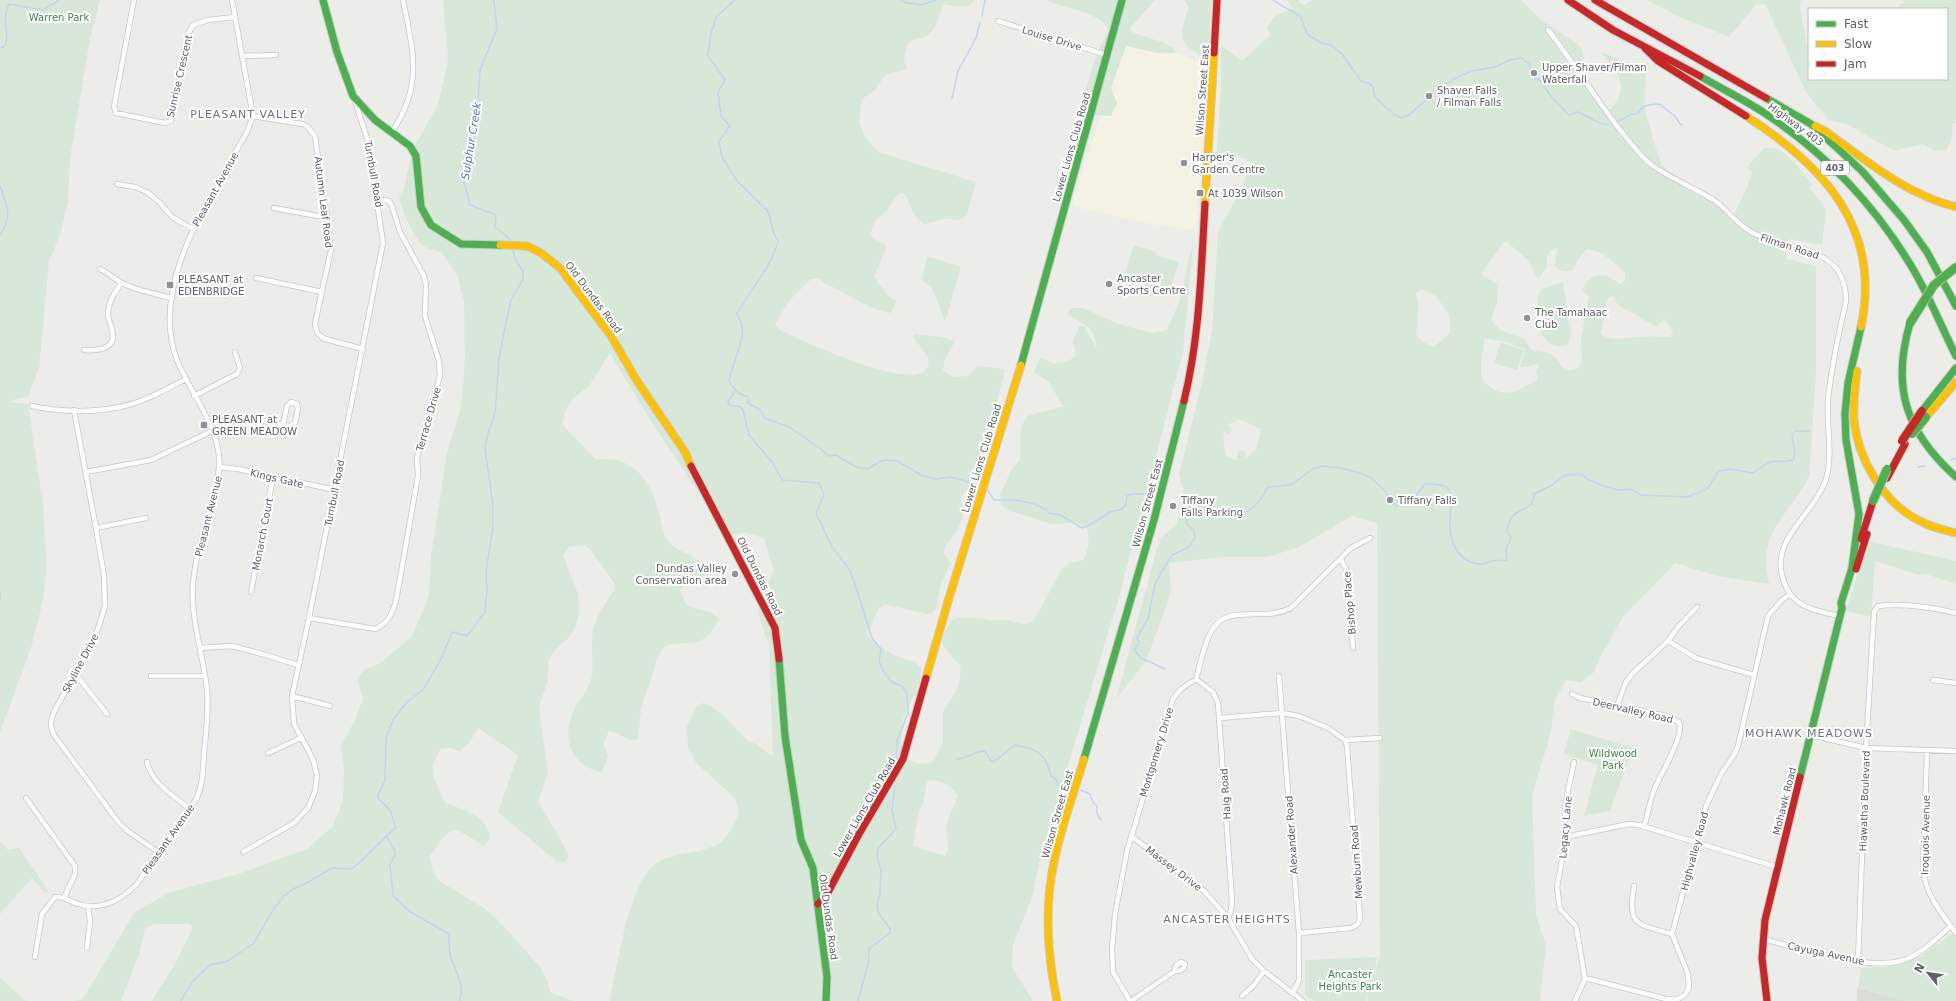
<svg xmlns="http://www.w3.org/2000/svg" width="1956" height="1001" viewBox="0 0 1956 1001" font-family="'DejaVu Sans',sans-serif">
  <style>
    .commercial { fill: #f4f3e3 }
    .education { fill: #dcdcd6 }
    .green { fill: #d7e8d8; fill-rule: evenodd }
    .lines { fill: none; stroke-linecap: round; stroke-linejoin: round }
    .stream { stroke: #c1d5f2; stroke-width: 1.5 }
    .street-casing { stroke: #c8c8c8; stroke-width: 6 }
    .fast-casing { stroke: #c8c8c9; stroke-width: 9 }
    .slow-casing { stroke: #c8c8c9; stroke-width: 9 }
    .jam-casing { stroke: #c8c8c9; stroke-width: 9 }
    .street { stroke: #fcfcfc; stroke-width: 4.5 }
    .fast { stroke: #4caf50; stroke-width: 7 }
    .slow { stroke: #ffc107; stroke-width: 7 }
    .jam { stroke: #c62828; stroke-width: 7 }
    .fast-bridge-casing { stroke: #c1bb98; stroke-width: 10; stroke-linecap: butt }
    .jam-bridge-casing { stroke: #c1bb98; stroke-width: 10; stroke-linecap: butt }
    .fast-bridge { stroke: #4caf50; stroke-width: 8 }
    .jam-bridge { stroke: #c62828; stroke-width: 8 }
    .poi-dot { fill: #909193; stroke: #fff; stroke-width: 1.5 }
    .labels { text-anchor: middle; stroke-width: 4; stroke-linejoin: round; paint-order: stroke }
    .shield { fill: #fff; stroke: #8e9093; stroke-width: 1 }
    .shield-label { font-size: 9px; font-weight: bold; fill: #5e6065 }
    .park-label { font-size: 10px; fill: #3e834d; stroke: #fff }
    .street-label { font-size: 10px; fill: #5e6065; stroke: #fff }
    .poi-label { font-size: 10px; fill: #5e6065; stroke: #fff; text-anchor: start }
    .neighbourhood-label { font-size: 11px; letter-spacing: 1px; fill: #6f7277; stroke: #fff }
    .water-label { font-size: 11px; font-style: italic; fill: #5273b9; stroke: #fff }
  </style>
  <rect width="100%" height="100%" fill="#ecece8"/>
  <path class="commercial" d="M1126 46 1157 53H1174L1209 65 1196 231 1146 223 1072 206 1100 116H1111V88Z"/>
  <path class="education" d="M1857 988H1858L1906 1001H1857Z"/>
  <path class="green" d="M0 0H100L90 38 70 158 68 200 61 232 49 262 39 368 28 396 8 402 28 404 43 505 47 569 42 604 31 648 0 732Z
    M443 0H974L971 5 958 7 943 4C940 16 936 30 925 37 921 39 916 38 913 40 902 46 904 59 906 69L885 75 875 90 862 99 859 123 867 140 878 152 976 182 967 215C959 223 954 218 945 219 939 219 932 223 925 224 908 213 914 207 904 193L898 194 886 212 876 220 870 234 873 238 887 246 874 277 889 297 896 301 891 313C867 308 859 301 839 290 832 286 825 285 819 279H811L788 302 775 325 778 329C802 341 900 386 923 372 925 371 927 367 929 365L928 357 913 337 914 334 942 337 955 341 944 362 943 371 954 377 968 376 978 366 1005 369 997 403V416L989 435 980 471 961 498C964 515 962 526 951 539 946 545 945 545 944 553L951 563 941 583 936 609 932 613 928 614 884 604 878 609 867 636C877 644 887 653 899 657 908 661 915 660 921 668L920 683 903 719 901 742 902 755 904 758 920 764 932 763 943 742V712L959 686 961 667 942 644 943 635 952 620C965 615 976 618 989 620 996 621 1002 620 1009 621 1020 623 1022 626 1033 622L1063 567 1071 563 1084 560C1089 548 1090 539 1087 527L1074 523 1052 524 1010 511 1001 504 1000 494 1012 469 1020 460 1021 427 1027 416 1065 406 1062 405 1049 382 1034 372 1041 357C1055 366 1062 365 1076 356L1073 342 1079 326H1084L1097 349C1094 323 1084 327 1067 313L1072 308H1083L1121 325 1153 333 1167 330C1173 316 1179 304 1183 289 1187 272 1186 263 1193 246L1183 352 1119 597 1042 851 1032 897 1013 945 1012 967 1033 1001H610C616 971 629 885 653 866 672 850 700 856 721 842 729 836 734 823 739 814L735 798 696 763 688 747 686 728 696 707 703 703 711 706 723 715 749 742 756 744 773 757 769 646 758 612 764 592 774 571 764 539C749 532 743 530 727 536L651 421 610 353 589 386 573 398 567 408 562 424 596 460C630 454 650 479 658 509 662 521 661 531 668 541 675 551 690 553 699 561 702 565 705 569 708 573L681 588 680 591 687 606 710 612 719 618C703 658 675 634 662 650 656 657 654 670 651 679 649 687 645 694 643 702 640 713 639 727 638 739L630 740 617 733 609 731 603 743 608 756 602 772C569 766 561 736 575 708 581 697 590 688 592 676 594 664 591 651 592 639 593 620 604 605 615 589L614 583 590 549 585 545 569 547 563 555 578 594 579 612 575 627 568 639 560 644 549 659 547 683 539 707 548 774 538 801 568 853V858L565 862 556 861 498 812 518 755 478 728 470 742 460 751 449 748 441 749C425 772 435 779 445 803 464 810 487 815 490 838L484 846C450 825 454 822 430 856L433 872 438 880 485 909 496 918 540 967 547 980 550 992 572 1001H152L174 966 192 930V926L189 924H155L145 928 139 954 121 1001H74L83 999 134 913 168 893 241 873 307 849 333 826 343 800 344 769 341 746 355 720 363 699 357 680 364 670 382 662 412 636 429 597 431 556 447 453 461 408 465 361 464 301 458 277 442 252C438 251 432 250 427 248 415 243 401 209 399 196L404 189 412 151 438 105 448 59ZM934 780C945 783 952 786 958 795 954 807 946 819 946 832 946 841 952 847 945 856L913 846 918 814 923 804 927 781Z
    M1046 0H1155L1130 28 1133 33 1162 42 1174 48V53H1157L1126 46 1111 88 1117 103 1111 116 1082 114C1080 109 1094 59 1098 52 1101 44 1105 37 1109 30 1101 12 1063 8 1046 0Z
    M1184 0H1211L1209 61C1178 41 1177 43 1189 7Z
    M1286 0H1299L1298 2 1304 5 1312 0H1521L1542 21 1576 43 1583 50 1586 83 1605 113C1610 111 1612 107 1616 102 1629 83 1613 67 1601 52L1646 70 1645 111 1661 165 1691 188 1717 201 1733 217 1748 186 1752 172 1747 167 1764 148C1768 148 1773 148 1776 149 1789 153 1805 174 1812 185L1809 187 1826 209 1822 245 1790 239 1784 250 1787 259 1816 266V373L1809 477C1787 519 1756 531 1769 584L1717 576 1675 563 1623 617 1599 659 1594 672 1581 682 1566 680 1555 700 1551 732 1532 796 1536 914 1546 945 1540 1001H1368V997L1366 1001H1314L1305 995V960L1377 957 1374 977 1380 956 1377 523 1352 516 1297 548 1267 557H1225L1169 563 1171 593 1146 661 1116 699 1160 538 1176 526 1184 493 1179 474 1202 383 1212 330 1218 232 1243 185 1251 162C1237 154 1234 155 1221 164L1216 162 1221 89V46L1242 61 1270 35 1267 27 1274 17 1293 8ZM1504 242H1507L1528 260 1538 279 1547 267C1547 259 1546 252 1555 248L1557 249 1555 266C1561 272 1565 272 1574 270L1578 259 1587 249C1603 251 1614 262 1625 273V280L1621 284 1605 275 1594 276 1587 282 1582 290 1589 296 1581 339 1582 357 1580 366C1561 379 1563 360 1550 354 1535 348 1534 357 1525 339L1500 330 1491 320 1497 303 1498 285 1481 274ZM1421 289 1436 296 1450 316V333L1434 347C1409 337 1418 334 1418 312 1419 306 1416 300 1416 293ZM1614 296 1616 302 1621 307 1657 327 1664 318 1673 332 1671 337C1661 337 1651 336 1642 337 1628 337 1613 343 1601 334L1607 300 1609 297ZM1484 338 1506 342 1525 349 1520 367C1527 367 1532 365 1539 364L1536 372 1538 379C1523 388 1507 400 1490 387 1485 383 1481 379 1481 372 1480 361 1484 349 1484 338ZM1238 419 1261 429 1257 448 1246 458 1244 451H1238L1237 461 1225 455 1223 431 1229 435 1231 428 1228 425Z
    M1647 0H1801L1800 7 1809 57V79H1947V9H1895L1905 2 1902 0H1956V123L1953 124 1952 137 1946 151 1934 150 1923 144 1894 151 1847 124 1829 120 1807 94 1765 4 1756 5 1729 37 1677 16Z
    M1134 245 1156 252V255L1179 262 1169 294 1146 287V283L1124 276Z
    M927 256 961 267 945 322 932 287 922 280Z
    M1563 282 1571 335 1568 345C1537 353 1540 318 1537 297L1542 289Z
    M1501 342 1524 350 1517 370 1494 363Z
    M1868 541 1956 561V584L1926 574 1919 575 1875 561 1871 617 1846 611Z
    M1571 729 1633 748 1610 811 1584 816 1598 765 1564 754Z
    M0 841 8 850 19 848 46 887 47 892H44L32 878 0 914Z
    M1953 933 1956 936V1001H1906L1858 988 1861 968 1886 967 1920 957Z
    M0 978 26 1001H0Z"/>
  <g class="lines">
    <path class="stream" d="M494 0 497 29 480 70 477 116 467 153 464 182 470 205 496 215 495 227 510 239 511 243
      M735 0 717 16 711 33 708 56 725 80 718 92 721 116 730 126 719 141 722 157 737 181 768 211 774 234 778 241C771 269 750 289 737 314 739 318 741 322 742 326 745 341 731 365 729 382L735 389 733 395 728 401 729 405 741 407 743 410 749 435 772 462 782 480 819 483 824 495 816 513 832 547 847 566 852 575 872 638 881 649 879 661 883 671 893 683 902 686 907 693 908 713 897 741 896 760
      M901 0 903 2 921 5 936 0
      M1273 0 1301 17 1307 34 1321 43 1331 45 1342 54 1361 81 1370 84 1373 87 1375 97 1396 116 1401 118 1409 115 1430 96 1452 80 1471 71 1495 67 1510 60 1522 58 1529 64 1535 78 1540 80 1550 95 1569 115 1577 112C1589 115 1598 126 1609 124
      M982 16 985 0
      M0 48 5 46C11 30 0 24 9 4L43 10 59 0
      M952 98 958 71 976 38 980 23
      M1617 122 1630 115 1638 113C1643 104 1650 105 1659 104L1675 116 1680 124 1682 125
      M0 186C7 205 13 216 0 235
      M735 389 738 393 748 397V403L760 410 765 418 789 427 821 449 828 456 836 455 856 467 867 469 883 460 897 461 923 476 936 479 951 477 975 484
      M1951 460 1956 458
      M1918 467 1925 466
      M987 489 994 500C1012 499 1029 500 1046 509L1048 513 1060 515 1082 528 1088 526 1110 512 1122 509 1126 505 1127 496 1131 494H1145
      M1179 508 1209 505 1215 512 1217 516 1220 518C1250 511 1252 515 1268 487L1291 485 1311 470 1322 466 1341 468 1363 474 1370 477 1386 492 1390 500 1397 506 1414 498 1425 484C1432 484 1440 483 1446 487 1456 495 1451 506 1450 516 1448 539 1457 565 1484 564 1487 564 1489 561 1492 561 1498 560 1502 561 1507 560L1506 549 1511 538 1507 531C1511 510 1518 514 1532 504L1534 494 1552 485 1565 475 1582 474 1587 479 1604 486 1618 490 1631 489 1641 495 1687 497 1707 489 1719 471 1730 469 1752 473C1759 470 1764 464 1771 462 1779 460 1786 463 1793 460L1795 454 1792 434 1796 431H1810
      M0 592V600
      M1165 669 1141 658 1134 650 1139 643 1137 637 1148 619 1155 584 1165 566 1172 555 1189 547 1195 538 1194 531 1187 524 1185 507
      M957 759C969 758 971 752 985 751L990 760 994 762 1015 745C1038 749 1045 753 1051 776L1056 779 1059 787 1068 785
      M1081 790 1090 794 1092 801 1097 806V814L1101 820
      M387 837 396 853 390 864 393 896 409 911 449 934C449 941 449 948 450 954 453 969 467 985 459 1001
      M181 1001 192 982 210 965 228 961 254 943 273 910 283 897 293 889 305 884 332 868 351 869 358 864 396 827 390 810 377 797 385 780 386 738 394 718 407 702 423 690 442 657 452 632 467 636 485 612 487 591 486 572 493 527V505L485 448 488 433 495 413 499 358 507 318 511 300 523 279V271L516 261 512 247
      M858 1001 869 960V949L890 933V929L878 912 877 904 880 894 881 870 877 857 878 848 896 829 892 810 895 786"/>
    <g class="street-casing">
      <path id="street" d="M134 0 114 107 116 113 165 123 171 121 188 34 193 25 208 20 235 17
        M998 21 1107 55
        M1548 30C1575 64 1597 101 1624 135 1633 145 1642 158 1653 166 1672 179 1694 188 1714 200 1728 210 1737 225 1753 233 1790 252 1846 244 1846 301 1839 333 1831 367 1828 400 1826 426 1834 456 1825 482 1815 511 1776 536 1781 570 1787 606 1809 609 1840 616
        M242 56 276 55
        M253 116 302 124 307 126 315 136 331 250 315 323C316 331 317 335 325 339L363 349
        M391 133C424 87 413 50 403 0
        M117 184 135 187 147 192 159 202 172 217 193 229
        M274 208 318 216 327 213
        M100 269C109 273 115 280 124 284 139 291 155 294 172 298
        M256 278 322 292
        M84 350C99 351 117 349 112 330 111 325 108 319 108 314 108 302 115 292 122 283
        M194 396 237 374 240 368 235 352
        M32 406C58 412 98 413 124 406 146 401 166 389 186 379
        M74 410 96 528 104 576 105 606 96 635 54 712C50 721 50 726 54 735L119 823 129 832 158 852
        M219 467 238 469 335 490
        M86 472 151 460 239 418 245 417 283 425 287 406 291 402 297 404 298 409 295 423 290 426 283 425
        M96 528 146 518
        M1341 559 1347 571 1353 648
        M251 592 273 477
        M309 618 375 629C389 623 391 615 396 601L418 476 417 457 440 376 439 361 425 316 426 285 424 276 400 232 392 206 389 201 378 199
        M1668 641 1696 658 1754 675
        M200 648 232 646 266 655 298 665
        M75 673 107 714
        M151 676H204
        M1279 676 1299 933V980L1296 987 1292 992
        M1196 679 1213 692 1218 703 1232 900 1231 910 1228 918
        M1933 680 1956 683
        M1572 694 1580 698 1666 716 1679 722C1685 735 1661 773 1655 788 1650 800 1648 814 1644 827
        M292 696 330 706
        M1617 706 1626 682 1634 672 1668 641 1678 627 1697 607
        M1220 718 1282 713 1299 716 1328 728 1345 740 1380 738
        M1811 735 1866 748 1956 751
        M1927 751 1923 870C1926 895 1941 913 1956 933
        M268 753 301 738
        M147 762C152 783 173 796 189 808
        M1574 762 1565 805V844L1557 887 1560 909 1576 926 1585 979
        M26 798 75 866V874L64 898
        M1131 836 1204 891 1228 918 1252 959 1264 971 1303 1001
        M1565 837 1629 824 1639 825 1777 867
        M243 852 294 823 308 808 315 791 317 775 313 759 294 724 292 696 309 618 383 243 368 141 355 101
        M1634 886C1627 927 1638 924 1672 934
        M1299 933 1351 928 1357 925 1360 919 1347 746 1345 740
        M1763 939C1801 948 1867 972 1904 960 1921 954 1937 938 1951 926
        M87 948 90 922 88 906
        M35 957 42 914 55 897C63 896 68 900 75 903 99 912 120 901 137 884L197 798C203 783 203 769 204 753 206 733 209 711 207 690 204 661 195 633 193 604 190 567 205 532 213 497 216 484 221 470 219 456 216 423 189 390 177 360 148 285 212 195 247 132L253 116 232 0
        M1858 962 1866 748 1874 612 1878 606C1905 603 1930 607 1956 613
        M1242 996 1254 985 1264 971
        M1130 1001 1113 972 1112 949 1115 914 1127 851 1173 699 1181 689 1196 679C1202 660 1206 624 1227 617 1236 614 1245 615 1255 614 1268 614 1279 614 1291 608L1351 548 1370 538
        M1131 1001 1175 971H1180L1184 968 1185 964 1181 962 1176 965 1175 971
        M1575 1001 1585 979H1589L1666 999H1678L1685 995 1689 987 1688 974 1672 934 1706 806 1721 774 1734 755 1738 746 1768 616 1782 600 1789 595"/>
    </g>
    <g class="fast-casing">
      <path id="fast" d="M323 0 337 52 353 96 375 120 410 146 416 156 421 207 431 225 461 244 500 245
        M1700 76C1722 89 1745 100 1766 114 1825 153 1873 203 1910 264 1928 293 1941 326 1956 356
        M1766 98 1811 124 1862 171 1904 220 1927 252 1956 306
        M1910 323C1891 388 1906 432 1956 477
        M1021 365 1122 0
        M1922 411 1956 368
        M1852 568 1859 514 1846 440 1845 414 1848 383 1861 327
        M1842 608 1841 603 1853 565
        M779 659 785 736 801 840 813 868 827 977 826 1001
        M1084 759 1154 520 1184 401
        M1800 777 1842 608"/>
    </g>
    <g class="slow-casing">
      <path id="slow" d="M1746 116C1824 166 1882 228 1861 327
        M1815 126 1825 131C1867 161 1905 194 1956 207
        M1205 204 1214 53
        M500 245 527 246 541 253 560 268 611 336 637 381 685 452 691 466
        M1857 371C1855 387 1853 404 1854 420 1858 459 1883 502 1918 520 1930 527 1943 530 1956 533
        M1926 417 1956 382
        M926 678 949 598 1021 365
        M1057 1001C1047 954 1044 909 1054 862 1061 827 1074 793 1084 759"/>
    </g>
    <g class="jam-casing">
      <path id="jam" d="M1568 0 1613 30 1700 76
        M1595 0 1766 98
        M1645 48 1658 61 1746 116
        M1214 53 1217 0
        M1184 401C1200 336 1201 270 1205 204
        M691 466 775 628 779 659
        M1887 478 1905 444
        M1861 539 1873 501
        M1856 569 1867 534
        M818 904 825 898 859 834 903 759 926 678
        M1767 1001 1762 958 1765 920 1800 777"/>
    </g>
    <use href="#street" class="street"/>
    <use href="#fast" class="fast"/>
    <use href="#slow" class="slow"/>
    <use href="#jam" class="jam"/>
    <g class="fast-bridge-casing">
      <path id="fast-bridge" d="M1910 323 1934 285 1956 267
        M1912 434 1926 417
        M1873 501 1887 469"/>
    </g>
    <g class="jam-bridge-casing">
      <path id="jam-bridge" d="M1902 441 1922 411"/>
    </g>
    <use href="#fast-bridge" class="fast-bridge"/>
    <use href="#jam-bridge" class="jam-bridge"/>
  </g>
  <g class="poi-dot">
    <circle cx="1534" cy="73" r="4"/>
    <circle cx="1429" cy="96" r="4"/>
    <circle cx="1184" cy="163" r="4"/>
    <rect x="1196" y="189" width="8" height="8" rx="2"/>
    <circle cx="1109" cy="284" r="4"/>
    <rect x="166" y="281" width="8" height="8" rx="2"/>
    <circle cx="1527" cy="318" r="4"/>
    <rect x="200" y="421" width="8" height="8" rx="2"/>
    <circle cx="1390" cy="500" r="4"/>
    <circle cx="1173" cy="506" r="4"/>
    <circle cx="735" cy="574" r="4"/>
  </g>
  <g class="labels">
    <rect class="shield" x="1821" y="161" width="28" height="14" rx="3"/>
    <g class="shield-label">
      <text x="1835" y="171">403</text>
    </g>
    <g class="park-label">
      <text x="59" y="21">Warren Park</text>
      <text x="1613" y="757">Wildwood<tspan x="1613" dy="12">Park</tspan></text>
      <text x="1350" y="978">Ancaster<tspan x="1350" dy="12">Heights Park</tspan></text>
    </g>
    <g class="street-label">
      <text transform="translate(1052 38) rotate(17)" y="4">Louise Drive</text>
      <text transform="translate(179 76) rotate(-77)" y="4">Sunrise Crescent</text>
      <text transform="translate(1202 90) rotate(-86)" y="4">Wilson Street East</text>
      <text transform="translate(1796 124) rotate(36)" y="4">Highway 403</text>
      <text transform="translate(1071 147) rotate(-74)" y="4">Lower Lions Club Road</text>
      <text transform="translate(374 174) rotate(80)" y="4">Turnbull Road</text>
      <text transform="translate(215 189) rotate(-61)" y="4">Pleasant Avenue</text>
      <text transform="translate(324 202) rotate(83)" y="4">Autumn Leaf Road</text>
      <text transform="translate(1790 246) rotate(18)" y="4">Filman Road</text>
      <text transform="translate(594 297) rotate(53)" y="4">Old Dundas Road</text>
      <text transform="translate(428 419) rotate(-74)" y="4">Terrace Drive</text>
      <text transform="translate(981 458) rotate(-73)" y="4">Lower Lions Club Road</text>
      <text transform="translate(277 478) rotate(13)" y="4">Kings Gate</text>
      <text transform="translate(334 493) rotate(-79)" y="4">Turnbull Road</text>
      <text transform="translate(1147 503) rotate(-75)" y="4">Wilson Street East</text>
      <text transform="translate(208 516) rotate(-76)" y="4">Pleasant Avenue</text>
      <text transform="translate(262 534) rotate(-79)" y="4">Monarch Court</text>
      <text transform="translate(760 576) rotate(63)" y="4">Old Dundas Road</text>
      <text transform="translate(1349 603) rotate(-95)" y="4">Bishop Place</text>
      <text transform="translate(80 663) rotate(-62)" y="4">Skyline Drive</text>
      <text transform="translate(1633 710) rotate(13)" y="4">Deervalley Road</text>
      <text transform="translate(1156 752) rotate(-73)" y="4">Montgomery Drive</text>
      <text transform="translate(1225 794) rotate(-94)" y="4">Haig Road</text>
      <text transform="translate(1784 801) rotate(-76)" y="4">Mohawk Road</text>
      <text transform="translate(1864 801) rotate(-88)" y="4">Hiawatha Boulevard</text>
      <text transform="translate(864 807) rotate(-60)" y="4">Lower Lions Club Road</text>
      <text transform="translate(1057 814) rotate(-74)" y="4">Wilson Street East</text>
      <text transform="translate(1565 827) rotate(-85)" y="4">Legacy Lane</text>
      <text transform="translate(1291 835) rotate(-94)" y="4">Alexander Road</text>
      <text transform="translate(1925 835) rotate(-89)" y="4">Iroquois Avenue</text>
      <text transform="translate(168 839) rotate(-55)" y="4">Pleasant Avenue</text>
      <text transform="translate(1694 851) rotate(-75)" y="4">Highvalley Road</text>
      <text transform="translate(1356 862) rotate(-94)" y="4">Mewburn Road</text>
      <text transform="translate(1174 868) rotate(37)" y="4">Massey Drive</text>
      <text transform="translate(829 917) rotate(82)" y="4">Old Dundas Road</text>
      <text transform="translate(1826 953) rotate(12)" y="4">Cayuga Avenue</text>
    </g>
    <g class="poi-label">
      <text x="1542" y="71">Upper Shaver/Filman<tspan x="1542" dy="12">Waterfall</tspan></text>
      <text x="1437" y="94">Shaver Falls<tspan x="1437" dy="12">/ Filman Falls</tspan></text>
      <text x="1192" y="161">Harper's<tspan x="1192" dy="12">Garden Centre</tspan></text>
      <text x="1208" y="197">At 1039 Wilson</text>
      <text x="1117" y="282">Ancaster<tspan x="1117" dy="12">Sports Centre</tspan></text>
      <text x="178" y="283">PLEASANT at<tspan x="178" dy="12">EDENBRIDGE</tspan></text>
      <text x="1535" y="316">The Tamahaac<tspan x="1535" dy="12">Club</tspan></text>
      <text x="212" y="423">PLEASANT at<tspan x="212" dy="12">GREEN MEADOW</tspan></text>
      <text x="1181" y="504">Tiffany<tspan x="1181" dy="12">Falls Parking</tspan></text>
      <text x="1398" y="504">Tiffany Falls</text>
      <text x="727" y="572" text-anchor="end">Dundas Valley<tspan x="727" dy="12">Conservation area</tspan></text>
    </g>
    <g class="neighbourhood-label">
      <text x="248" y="118">PLEASANT VALLEY</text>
      <text x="1809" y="737">MOHAWK MEADOWS</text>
      <text x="1227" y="923">ANCASTER HEIGHTS</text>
    </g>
    <g class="water-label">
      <text transform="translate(471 141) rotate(-81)" y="4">Sulphur Creek</text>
    </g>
  </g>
  <rect x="1808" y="8" width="140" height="72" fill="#ffffff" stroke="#bfbfc1"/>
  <rect x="1816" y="21" width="20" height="6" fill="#4caf50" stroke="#bfbfc1"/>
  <text x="1844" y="28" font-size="12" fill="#5e6065">Fast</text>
  <rect x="1816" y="41" width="20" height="6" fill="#ffc107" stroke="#bfbfc1"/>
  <text x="1844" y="48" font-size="12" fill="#5e6065">Slow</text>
  <rect x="1816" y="61" width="20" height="6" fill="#c62828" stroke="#bfbfc1"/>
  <text x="1844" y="68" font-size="12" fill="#5e6065">Jam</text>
  <g transform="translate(1928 973) rotate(300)" stroke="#ffffff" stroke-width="3" paint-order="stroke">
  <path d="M0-3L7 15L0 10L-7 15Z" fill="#5e6065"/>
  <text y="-6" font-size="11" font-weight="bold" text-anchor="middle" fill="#5e6065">N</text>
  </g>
</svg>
